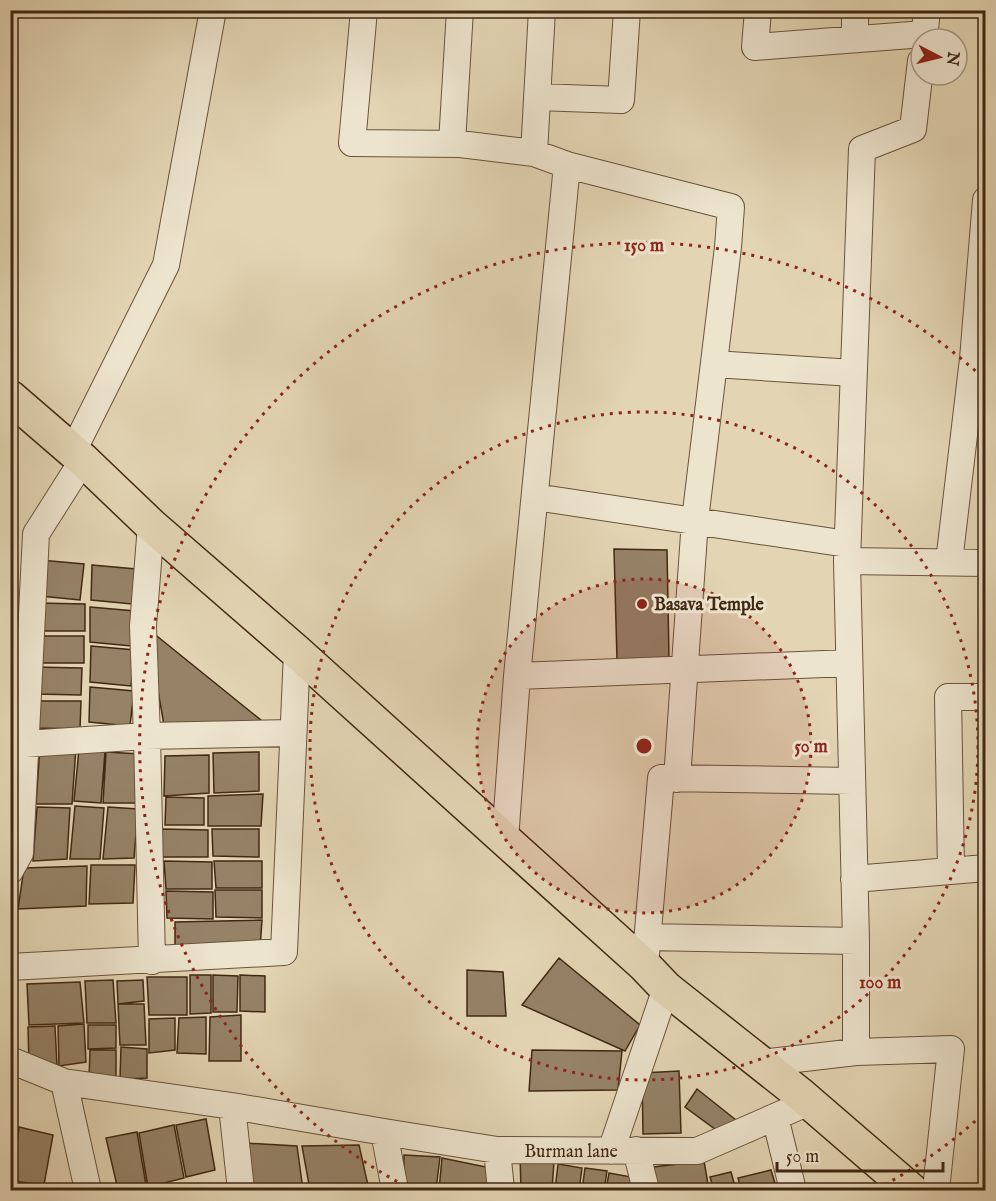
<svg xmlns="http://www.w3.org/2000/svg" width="996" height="1201" viewBox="0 0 996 1201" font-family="'IM FELL English',serif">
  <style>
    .building { fill: #958267; stroke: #412813; stroke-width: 1.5 }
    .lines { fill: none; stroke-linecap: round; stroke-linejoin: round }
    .street-casing { stroke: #6a533b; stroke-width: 28 }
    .primary-casing { stroke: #412813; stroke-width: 36 }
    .street { stroke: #ede4ce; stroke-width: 26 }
    .primary { stroke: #e3d5b4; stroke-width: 33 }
    .ring { fill: none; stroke: #8f2418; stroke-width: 3; stroke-dasharray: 3 6 }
    .poi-dot { fill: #8f2418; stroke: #ede4ce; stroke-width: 2 }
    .labels { text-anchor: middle; stroke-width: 6; stroke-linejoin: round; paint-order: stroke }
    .poi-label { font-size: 18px; font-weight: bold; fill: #412813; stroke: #ede4ce; text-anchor: start }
    .street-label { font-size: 18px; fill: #412813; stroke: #ede4ce }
    .centre { fill: #8f2418; stroke: #ede4ce; stroke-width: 3 }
    .ring-label { font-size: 18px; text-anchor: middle; font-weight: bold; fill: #8f2418; stroke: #ede4ce; stroke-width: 6; stroke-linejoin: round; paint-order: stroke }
  </style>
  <rect width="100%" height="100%" fill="#e3d5b4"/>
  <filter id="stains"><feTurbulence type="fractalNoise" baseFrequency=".00333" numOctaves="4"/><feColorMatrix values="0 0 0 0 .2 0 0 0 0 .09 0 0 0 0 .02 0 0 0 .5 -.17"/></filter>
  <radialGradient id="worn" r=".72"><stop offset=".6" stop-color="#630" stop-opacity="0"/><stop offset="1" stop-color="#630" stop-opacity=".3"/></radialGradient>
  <path class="building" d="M614 549 667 550 669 658 617 660Z
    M40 560 84 564 80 600 40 596Z
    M92 565 136 569 132 604 91 600Z
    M38 603 85 604V631H39Z
    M90 607 135 611 131 646 90 642Z
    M147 628 267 725H164Z
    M37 636H84V663H38Z
    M91 646 135 650 131 686 90 682Z
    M34 667 82 668 81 695 35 694Z
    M90 687 134 691 130 726 89 722Z
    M33 701H81L80 729 34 728Z
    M40 746 76 748 72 804H36Z
    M79 749 105 752 101 803 74 801Z
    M106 752 140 754 138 803H103Z
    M259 752V791L214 793 213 753Z
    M209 755V793L164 796 165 756Z
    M263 794 261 826H208V796Z
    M166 797 204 798V825H165Z
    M75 806 104 808 100 859H70Z
    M37 807 70 808 67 859 33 861Z
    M108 807 138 809 134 858 103 859Z
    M161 829 208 830V857H162Z
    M212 829H259V857L213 856Z
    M164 861 212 862V889H166Z
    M214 861H262V888H216Z
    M91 865H135L133 903 89 904Z
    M87 866 86 906 18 909 24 868Z
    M215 890H262V918L216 917Z
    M166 891 213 892V919L167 918Z
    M262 920 260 948 175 952V922Z
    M559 958 640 1025 625 1051 522 1005Z
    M467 970 503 972 506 1016H467Z
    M190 975H211V1013L190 1014Z
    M213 975 238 976 237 1012H213Z
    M240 975 265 976V1012L240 1011Z
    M147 977H187V1015H149Z
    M113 980 116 1023H87L85 981Z
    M143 980 144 1001 118 1004 117 981Z
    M80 982 84 1023 29 1025 27 984Z
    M118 1004H144L146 1045H120Z
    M241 1015V1061H209L210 1017Z
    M206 1017V1054L177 1053 179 1018Z
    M175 1018V1050L149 1053V1019Z
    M84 1024 86 1062 59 1066 58 1026Z
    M88 1025H116V1048L88 1049Z
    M55 1026 57 1066 29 1065 28 1027Z
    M121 1047 147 1049V1078L120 1079Z
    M90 1050H116V1079L89 1080Z
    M532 1050 622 1051 618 1090 529 1091Z
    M679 1071 681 1133 643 1134 642 1073Z
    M697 1089 736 1120 723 1135 685 1107Z
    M206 1119 215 1170 186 1177 176 1125Z
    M174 1125 184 1178 148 1187 139 1133Z
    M19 1127 53 1135 44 1185 13 1181Z
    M137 1132 146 1185 118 1190 106 1138Z
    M244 1143 297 1146 303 1190H249Z
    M359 1145 369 1190H310L302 1146Z
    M404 1155 440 1157 436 1190H404Z
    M520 1156 554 1162 552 1190H521Z
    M442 1158 491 1168 486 1190H439Z
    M704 1161 709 1190H651L645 1168Z
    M558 1164 582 1168 579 1190H555Z
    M585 1168 607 1171 604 1190H582Z
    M771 1170 777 1190H741L738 1178Z
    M731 1172 736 1190H714L710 1177Z
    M609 1173 637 1178 636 1190H606Z
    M187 1184V1190H166V1185Z"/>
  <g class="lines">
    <g class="street-casing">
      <path id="street" d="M364 10 352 143 461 144
        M460 10 452 143 534 153
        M542 10 534 153 567 165 731 207 728 247 695 520 677 779
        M758 10 755 47 924 34
        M855 10V39
        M924 39 927 10
        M537 97 621 100 627 10
        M714 364 853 373
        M73 451 166 265 213 10
        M535 497 847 544
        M151 525 143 626 147 736 152 961
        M847 561 862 149 913 129 921 61
        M949 562 973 359 986 200
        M517 676 849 663
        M10 742 25 744 147 736 292 733
        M505 840 517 676 567 165
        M10 871 20 853 36 534 83 460
        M951 871 948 697H986
        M854 879 986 868
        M647 937 856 941
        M645 966 661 778 852 781
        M10 967 284 952 297 652
        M856 1052 951 1049 936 1190
        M10 1060 64 1082 232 1106 384 1132
        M761 1063 856 1052V941L847 561 986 563
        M64 1082 88 1190
        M232 1106 241 1190
        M775 1117 793 1190
        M497 1150 501 1190
        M636 1150 646 1190
        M611 1151 666 988
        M395 1190 384 1132 497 1150 697 1151 809 1102"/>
    </g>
    <g class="primary-casing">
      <path id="primary" d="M10 397 83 460 151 525 297 652 645 966 666 988 801 1095 911 1190"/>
    </g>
    <use href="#street" class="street"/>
    <use href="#primary" class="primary"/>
  </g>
  <circle cx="644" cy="746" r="167" fill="#8f2418" fill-opacity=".12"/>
  <g class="ring">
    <circle cx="644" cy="746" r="167"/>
    <circle cx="644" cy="746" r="334"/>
    <path d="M982 1115A501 501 0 0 1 875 1190M413 1190A501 501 0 1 1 982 377"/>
  </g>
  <circle class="poi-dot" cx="642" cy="604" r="6"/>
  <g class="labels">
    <g class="poi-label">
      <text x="654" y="610">Basava Temple</text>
    </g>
    <g class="street-label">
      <text x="571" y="1157">Burman lane</text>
    </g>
  </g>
  <circle cx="644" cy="746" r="9" class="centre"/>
  <g class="ring-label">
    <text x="644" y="251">150 m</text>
    <text x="811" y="752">50 m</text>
    <text x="880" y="988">100 m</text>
  </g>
  <rect width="996" height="1201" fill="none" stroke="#e3d5b4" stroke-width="36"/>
  <rect x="12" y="12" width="972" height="1177" fill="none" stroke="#412813" stroke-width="3"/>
  <rect x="18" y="18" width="960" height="1165" fill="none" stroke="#412813" stroke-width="1.5"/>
  <g transform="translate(939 57) rotate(97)"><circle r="28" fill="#ede4ce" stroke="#a89983" stroke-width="1.5"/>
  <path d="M0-4.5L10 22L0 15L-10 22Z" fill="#8f2418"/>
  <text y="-9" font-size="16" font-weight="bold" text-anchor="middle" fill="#412813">N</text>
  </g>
  <path d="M777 1162v9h166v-9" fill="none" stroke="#412813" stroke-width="3"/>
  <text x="786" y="1162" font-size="18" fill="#412813" stroke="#ede4ce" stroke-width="4.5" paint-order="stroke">50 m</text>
  <rect width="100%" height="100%" filter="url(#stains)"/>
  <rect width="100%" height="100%" fill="url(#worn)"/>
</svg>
